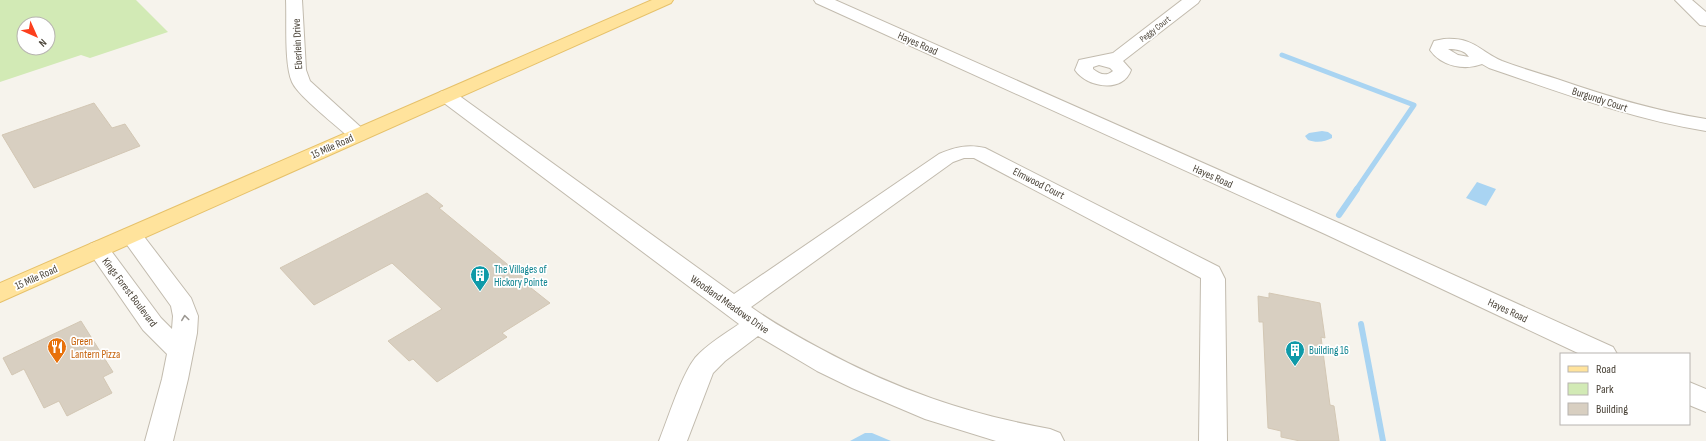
<svg xmlns="http://www.w3.org/2000/svg" width="1706" height="441" viewBox="0 0 1706 441" font-family="'Sofia Sans Condensed',sans-serif">
  <style>
    .green { fill: #d2eab5; fill-rule: evenodd }
    .water { fill: #a9d4f2 }
    .lines { fill: none; stroke-linecap: round; stroke-linejoin: round }
    .stream-far1 { stroke: #a9d4f2; stroke-width: 5 }
    .stream { stroke: #a9d4f2; stroke-width: 6 }
    .building { fill: #d8cfc1; stroke: #d3c7b4 }
    .minor-casing { stroke: #c2bbae; stroke-width: 2 }
    .major-casing { stroke: #e6c16a; stroke-width: 2 }
    .minor { fill: #fff; fill-rule: evenodd }
    .major { fill: #ffe39c; fill-rule: evenodd }
    .oneway { stroke: #9c9892 }
    .labels { text-anchor: middle; stroke-width: 3.5; stroke-linejoin: round; paint-order: stroke }
    .far-street-label { font-size: 9px; fill: #4b4439; stroke: #fff }
    .street-label { font-size: 11px; fill: #4b4439; stroke: #fff }
    .culture-label { font-size: 11px; fill: #0d838f; stroke: #fff; text-anchor: start }
    .food-label { font-size: 11px; fill: #c56008; stroke: #fff; text-anchor: start }
  </style>
  <rect width="100%" height="100%" fill="#f6f3ec"/>
  <path class="green" d="M0 0H136L168 32 90 58 81 55 0 82ZM24 24H48V48H24Z"/>
  <path class="water" d="M1322 131 1328 132 1332 135V138C1325 142 1316 143 1308 140L1305 136 1309 133Z
    M1477 182 1496 189 1486 206 1466 198Z
    M865 433H872L891 441H850Z"/>
  <g class="lines">
    <path class="stream-far1" d="M1282 55 1414 105 1356 190"/>
    <path class="stream" d="M1339 215 1357 189
      M1361 324 1383 441"/>
  </g>
  <path class="building" d="M94 103 112 128 125 124 140 146 34 188 2 135Z
    M427 193 443 206 439 208 524 278 521 280 550 303 502 333 507 337 437 382 413 359 409 361 388 341 442 309 392 263 314 305 280 268Z
    M1269 293 1320 303 1325 338 1321 337 1330 405 1334 406 1339 441H1300L1281 437V431L1268 428 1263 322H1259L1258 296 1269 298Z
    M81 321 113 372 103 377 112 393 67 416 59 401 44 408 24 369 12 375 3 358Z"/>
  <g class="lines">
    <g class="minor-casing">
      <path id="minor" d="M286 0H302L306 70 310 81 365 131 368 135 365 139 358 141 351 139C338 127 298 96 292 82 284 64 287 21 286 0Z
        M814 0H835L1341 224 1613 347 1617 354H1580L1325 234 816 3Z
        M1182 0H1200L1198 3 1123 61 1131 70C1123 94 1086 87 1075 70L1079 60 1113 53ZM1099 65 1110 68 1113 71C1106 77 1099 74 1093 69V67Z
        M1675 0H1692L1706 12V26L1700 25Z
        M1444 39C1474 37 1479 51 1502 61 1520 68 1539 73 1557 79 1606 96 1655 111 1706 119V131C1631 119 1560 92 1489 68L1482 64C1464 71 1441 66 1430 50L1434 41ZM1448 49C1456 49 1465 50 1469 57L1458 55Z
        M447 90 454 92 734 294 939 154C955 147 968 144 985 148L1219 267 1225 279 1227 441H1199L1201 278 974 158H964L953 162 751 307C773 323 797 336 821 349 895 389 967 414 1050 429L1060 433 1064 441H996L925 419 852 388 817 371 758 336 725 361 713 373 687 441H659C668 419 681 376 695 358 707 344 725 334 739 324L440 100 438 96 440 92Z
        M131 228 139 230 191 298 198 316 197 333 188 379 173 441H145L162 379 167 354 143 330 87 249 90 244 98 241 106 244 161 318 172 329 173 316 171 306 120 235 123 230Z
        M1689 382 1706 389V412L1689 405Z"/>
    </g>
    <g class="major-casing">
      <path id="major" d="M652 0H673L671 3 0 302V283Z"/>
    </g>
    <use href="#minor" class="minor"/>
    <use href="#major" class="major"/>
  </g>
  <defs><path id="oneway-chevron" d="M-2-3.5L2.5 0L-2 3.5" fill="none" stroke-width="1.6" stroke-linecap="round" stroke-linejoin="round"/></defs>
  <use class="oneway" href="#oneway-chevron" transform="translate(185 318) rotate(-98)"/>
  <defs>
    <g id="building-pin" transform="scale(1)"><path d="M0 17L-7.5 6A9.5 9.5 0 1 1 7.5 6Z" fill="#0f9aa8" stroke="#fff"/><path d="M-4-6H4V6H1V3H-1V6H-4ZM-2.5-4.3h1.7v1.8h-1.7ZM.8-4.3h1.7v1.8H.8ZM-2.5-1h1.7V.8h-1.7ZM.8-1h1.7V.8H.8Z" fill="#fff"/></g>
    <g id="restaurant-pin" transform="scale(1)"><path d="M0 17L-7.5 6A9.5 9.5 0 1 1 7.5 6Z" fill="#e8710a" stroke="#fff"/><path d="M-5-6h1v4h1v-4h1v4h1v-4h1v5L-1.5 .5V6h-2V.5L-5-1ZM5-6V6H3V1.5H1.5Q1.5-4 5-6Z" fill="#fff"/></g>
  </defs>
  <g fill-rule="evenodd">
    <use href="#building-pin" x="480" y="275"/>
    <use href="#restaurant-pin" x="57" y="347"/>
    <use href="#building-pin" x="1295" y="350"/>
  </g>
  <g class="labels">
    <g class="far-street-label">
      <text transform="translate(1155 29) rotate(-38)" y="3">Peggy Court</text>
    </g>
    <g class="street-label">
      <text transform="translate(918 43) rotate(24)" y="4">Hayes Road</text>
      <text transform="translate(297 44) rotate(-93)" y="4">Eberlein Drive</text>
      <text transform="translate(1600 99) rotate(18)" y="4">Burgundy Court</text>
      <text transform="translate(332 146) rotate(-24)" y="4">15 Mile Road</text>
      <text transform="translate(1213 176) rotate(24)" y="4">Hayes Road</text>
      <text transform="translate(1039 183) rotate(27)" y="4">Elmwood Court</text>
      <text transform="translate(36 277) rotate(-24)" y="4">15 Mile Road</text>
      <text transform="translate(130 292) rotate(53)" y="4">Kings Forest Boulevard</text>
      <text transform="translate(730 304) rotate(35)" y="4">Woodland Meadows Drive</text>
      <text transform="translate(1508 310) rotate(25)" y="4">Hayes Road</text>
    </g>
    <g class="culture-label">
      <text x="494" y="273">The Villages of<tspan x="494" dy="13">Hickory Pointe</tspan></text>
      <text x="1309" y="354">Building 16</text>
    </g>
    <g class="food-label">
      <text x="71" y="345">Green<tspan x="71" dy="13">Lantern Pizza</tspan></text>
    </g>
  </g>
  <rect x="1560" y="353" width="130" height="72" fill="#ffffff" stroke="#b7b4b0"/>
  <rect x="1568" y="366" width="20" height="6" fill="#ffe39c" stroke="#b7b4b0"/>
  <text x="1596" y="373" font-size="12" fill="#4b4439">Road</text>
  <rect x="1568" y="383" width="20" height="12" fill="#d2eab5" stroke="#b7b4b0"/>
  <text x="1596" y="393" font-size="12" fill="#4b4439">Park</text>
  <rect x="1568" y="403" width="20" height="12" fill="#d8cfc1" stroke="#b7b4b0"/>
  <text x="1596" y="413" font-size="12" fill="#4b4439">Building</text>
  <g transform="translate(36 36) rotate(135)"><circle r="19" fill="#ffffff" stroke="#b7b4b0"/>
  <path d="M0-3L7 15L0 10L-7 15Z" fill="#fc3f1d"/>
  <text y="-6" font-size="11" font-weight="bold" text-anchor="middle" fill="#4b4439">N</text>
  </g>
</svg>
